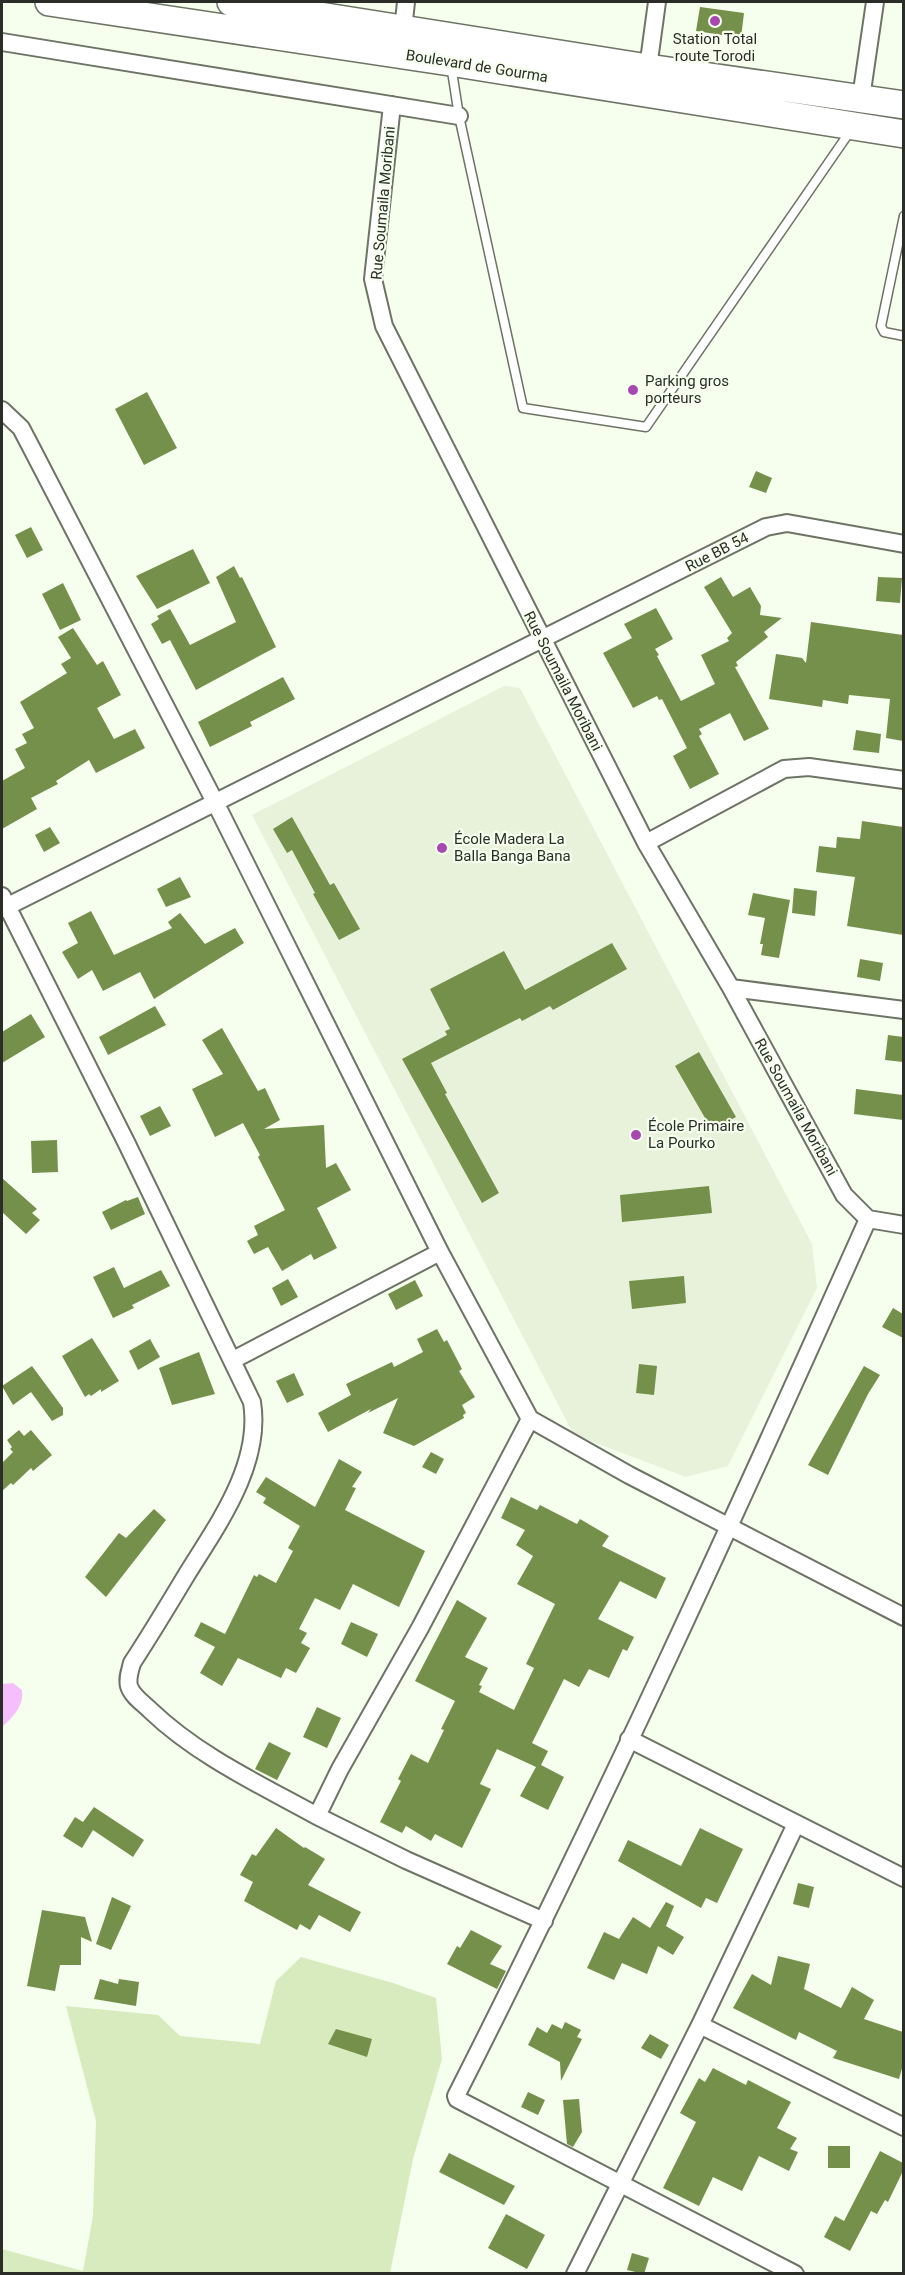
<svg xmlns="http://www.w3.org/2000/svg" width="905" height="2275" viewBox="0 0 905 2275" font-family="Roboto,sans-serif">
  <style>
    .built { fill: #e8f2db }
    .green { fill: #d8ebbe }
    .water { fill: #f6bffb }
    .building { fill: #75904b }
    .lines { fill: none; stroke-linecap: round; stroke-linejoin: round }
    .service-casing { stroke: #6d7466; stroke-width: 11 }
    .minor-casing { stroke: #6d7466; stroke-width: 20 }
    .trunk-casing { stroke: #6d7466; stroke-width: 30 }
    .service { stroke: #fff; stroke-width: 8 }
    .minor { stroke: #fff; stroke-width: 16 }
    .trunk { stroke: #fff; stroke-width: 27 }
    .poi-dot { fill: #a748b1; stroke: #f6feee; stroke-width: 2 }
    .labels { text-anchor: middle; stroke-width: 4.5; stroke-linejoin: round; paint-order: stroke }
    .poi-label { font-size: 15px; fill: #2b2e28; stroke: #f6feee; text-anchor: start }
    .street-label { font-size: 15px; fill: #2b2e28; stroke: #f6feee }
  </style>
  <rect width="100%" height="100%" fill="#f6feee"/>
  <path class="built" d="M504 686 520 688 812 1244 817 1288 728 1466 686 1477 574 1435 252 815Z"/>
  <path class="green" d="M301 1957 393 1983 436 1998 442 2059 413 2159 390 2273H2V2249L83 2271 93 2216 96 2121 66 2006 158 2015 180 2036 260 2044 276 1981Z"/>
  <path class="water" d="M13 1683 22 1690C24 1706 13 1717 2 1727V1684Z"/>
  <path class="building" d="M700 7 744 13 741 38 696 31Z
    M147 392 177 448 144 465 115 409Z
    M756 471 772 478 766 493 749 487Z
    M31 527 43 550 27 558 15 535Z
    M193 549 210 583 157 609 136 576Z
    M234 566 240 578 242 577 276 647 196 690 170 640 162 644 151 624 159 619 157 616 170 609 190 645 236 622 216 577Z
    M721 577 733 597 750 587 761 606 760 615 782 618 764 632 768 637 736 662 738 666 735 667 769 729 744 741 730 713 699 729 702 734 699 736 719 774 690 789 673 756 687 748 662 699 659 700 657 696 633 708 603 653 632 638 624 624 656 608 673 639 655 649 659 655 657 656 681 701 715 684 701 655 729 641 727 638 732 633 704 587Z
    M878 577 902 578 900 603 876 601Z
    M63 583 81 620 60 630 42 594Z
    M811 622 903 635V741L886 738 890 699 849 695 848 704 823 700 822 707 769 699 776 654 802 658 806 663Z
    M73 628 97 665 103 661 121 695 97 708 114 739 135 729 145 748 96 773 89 760 56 781 58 784 31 798 37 809 2 829V781L25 768 15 749 27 743 22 734 34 728 20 702 67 673 61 664 71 658 58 637Z
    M283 677 295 699 250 722 252 726 210 747 198 722Z
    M856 730 881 734 879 753 853 750Z
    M292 817 330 885 334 883 360 929 339 940 313 894 315 893 292 850 287 853 273 829Z
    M862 821 903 827V935L847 926 855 877 816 872 819 846 836 848 837 837 860 839Z
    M50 827 60 843 44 852 35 835Z
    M180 877 191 897 166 907 157 889Z
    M794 888 817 891 815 916 792 913Z
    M753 893 790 900 779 958 761 955 763 944H760L765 918 748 915Z
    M91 911 114 955 172 928 168 922 180 913 205 944 235 928 244 943 154 999 140 972 103 991 92 970 78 979 62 952 78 943 68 923Z
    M612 943 627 969 553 1010 550 1006 522 1021 520 1018 431 1063 447 1093 445 1094 499 1193 482 1203 402 1059 447 1035 445 1031 450 1029 430 989 504 951 525 990Z
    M860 959 883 963 880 981 857 977Z
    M155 1006 166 1025 108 1055 99 1037Z
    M31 1014 45 1037 2 1063V1032Z
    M222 1028 258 1091 265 1088 280 1120 264 1129 324 1125 326 1168 336 1163 351 1190 317 1208 337 1248 314 1260 311 1254 282 1271 268 1247 254 1254 247 1241 258 1235 254 1226 285 1210 258 1157 260 1155 243 1123 215 1137 192 1089 223 1074 202 1040Z
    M888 1035 903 1037V1062L885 1060Z
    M699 1052 736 1117 712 1130 675 1066Z
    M856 1089 903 1095V1120L854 1114Z
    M160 1106 171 1126 150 1136 140 1116Z
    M57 1140 58 1172 32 1173 31 1141Z
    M2 1178 37 1209 32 1213 40 1220 26 1234 2 1212Z
    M709 1186 712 1213 622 1222 620 1195Z
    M138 1197 145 1214 111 1230 102 1212 126 1200 127 1201Z
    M114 1267 124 1288 161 1270 170 1286 132 1305 134 1308 113 1318 93 1277Z
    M684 1276 686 1303 632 1309 629 1281Z
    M288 1279 298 1297 281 1306 272 1288Z
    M415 1280 423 1296 396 1310 388 1294Z
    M893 1308 903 1314V1338L882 1327Z
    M437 1329 444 1342 447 1340 462 1369 459 1371 475 1397 462 1405 466 1413 463 1415 464 1418 414 1446 383 1433 398 1398 368 1413 371 1409 328 1432 318 1413 351 1395 346 1384 392 1362 394 1367 423 1352 417 1339Z
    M92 1338 119 1381 101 1392V1389L91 1396 89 1394 85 1397 62 1356Z
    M150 1339 160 1357 138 1370 129 1351Z
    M199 1352 215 1394 172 1405 159 1368Z
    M639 1364 657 1366 654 1395 636 1393Z
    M32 1366 63 1408V1415L52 1421 31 1392 13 1405 2 1386Z
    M864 1366 880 1375 868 1394 828 1475 808 1465Z
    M294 1373 304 1395 287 1403 276 1381Z
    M19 1430 24 1436 31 1430 52 1455 33 1471 31 1468 13 1485 11 1483 2 1491V1463L13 1452 10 1449 12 1447 7 1440Z
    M431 1452 444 1459 436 1474 422 1467Z
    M339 1459 362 1472 352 1487 356 1488 345 1510 425 1551 399 1607 353 1584 340 1610 315 1598 299 1629 307 1633 301 1643 310 1648 296 1673 286 1668 281 1678 238 1658 222 1686 200 1673 215 1647 194 1636 201 1622 225 1634 254 1575 257 1577 259 1574 276 1583 293 1551 288 1548 300 1526 263 1503 266 1498 256 1492 266 1477 315 1507Z
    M511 1497 537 1510 540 1505 577 1524 580 1519 609 1536 602 1546 666 1578 656 1599 620 1581 598 1619 634 1637 627 1651 623 1649 609 1678 589 1669 579 1687 564 1679 532 1743 548 1751 541 1765 564 1777 548 1810 520 1796 536 1767 497 1749 480 1784 491 1789 462 1848 435 1834 431 1841 406 1826 402 1833 380 1822 401 1781 398 1779 411 1754 428 1763 444 1730 441 1729 455 1701 415 1681 457 1600 487 1618 465 1657 488 1668 479 1685 482 1686 479 1692 514 1710 534 1668 526 1664 555 1604 517 1584 533 1556 516 1545 525 1530 501 1518Z
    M154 1509 166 1520 106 1597 85 1577 119 1533 126 1538Z
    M351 1622 378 1634 367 1657 341 1644Z
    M317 1707 341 1718 327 1748 303 1737Z
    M269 1742 291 1753 277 1780 255 1769Z
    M94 1807 144 1840 133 1857 93 1830 82 1848 63 1836 75 1817 83 1822Z
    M276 1828 304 1848 305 1847 325 1859 308 1885 361 1912 350 1932 319 1915 310 1930 300 1924 297 1930 244 1901 253 1882 240 1875 252 1854 256 1856Z
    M700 1828 743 1849 717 1903 706 1898 701 1908 618 1861 628 1840 681 1866Z
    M798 1883 814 1887 809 1908 793 1904Z
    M112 1897 131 1906 111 1950 96 1944Z
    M666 1902 674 1906 666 1926 684 1937 673 1955 658 1946 647 1974 622 1963 614 1980 587 1968 604 1932 619 1939 633 1917 650 1928Z
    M42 1910 85 1917 92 1942 81 1937V1965H60L55 1991 27 1986Z
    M471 1930 502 1946 490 1964 506 1971 497 1989 447 1964 457 1946 460 1948Z
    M778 1956 810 1964 804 1989 841 2008 852 1987 874 2000 864 2019 903 2032V2065L899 2079 833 2058 837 2051 799 2032 796 2040 733 2008 752 1974 771 1985Z
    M100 1979 118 1984 119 1979 139 1982 136 2006 94 1999Z
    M565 2022 581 2030 577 2037 582 2039 561 2081 560 2062 528 2045 537 2027 547 2033 552 2024 562 2029Z
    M336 2029 372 2039 367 2057 328 2044Z
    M650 2034 669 2045 661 2059 641 2048Z
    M713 2068 746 2085 748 2080 791 2102 777 2128 797 2138 790 2149 798 2152 789 2171 759 2156 742 2191 713 2177 699 2206 663 2188 696 2122 680 2113 699 2078 705 2082Z
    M528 2092 545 2100 538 2115 521 2107Z
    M579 2099 582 2132 573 2147 567 2144 563 2100Z
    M828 2146H850V2168H828Z
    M880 2151 903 2163V2171L888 2202 885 2200 877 2214 871 2211 850 2251 824 2237 835 2216 844 2221Z
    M449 2153 515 2186 504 2205 439 2172Z
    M506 2214 545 2235 527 2269 488 2248Z
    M632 2253 649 2258 644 2274 627 2270Z"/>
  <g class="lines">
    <g class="service-casing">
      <path id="service" d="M451 65 459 116 523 408 646 427 851 130
        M904 216 881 326 884 332 904 336"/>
    </g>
    <g class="minor-casing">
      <path id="minor" d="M403 30 406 2
        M2 42 459 116
        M648 68 657 2
        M861 98 875 2
        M392 105 373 279 384 326 646 843 731 988 844 1195 868 1219
        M2 410 21 428 32 449 215 802 440 1252 530 1419 629 1475 904 1617
        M646 843 784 769 809 767 904 780
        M2 896 126 1142 252 1402C262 1464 218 1524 187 1574 169 1604 151 1634 132 1663 130 1671 127 1678 129 1686 132 1696 143 1703 150 1710 198 1756 259 1784 317 1816
        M2 909 766 527 787 523 904 544
        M731 988 904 1010
        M868 1219 904 1225
        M233 1360 440 1252
        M530 1419 420 1628 340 1769 317 1816 406 1860 544 1921
        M629 1739 904 1878
        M700 2025 904 2127
        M575 2274 700 2025 796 1824
        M795 2274 457 2099 456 2096C602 1808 736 1514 868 1219"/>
    </g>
    <g class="trunk-casing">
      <path id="trunk" d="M49 2 450 62 904 134
        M231 2 648 68 904 105"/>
    </g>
    <use href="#service" class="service"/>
    <use href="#minor" class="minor"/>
    <use href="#trunk" class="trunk"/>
  </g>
  <g class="poi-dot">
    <circle cx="715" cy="21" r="6"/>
    <circle cx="633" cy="390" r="6"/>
    <circle cx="442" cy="848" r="6"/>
    <circle cx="636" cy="1135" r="6"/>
  </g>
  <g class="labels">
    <g class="poi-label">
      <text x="715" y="44" text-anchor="middle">Station Total<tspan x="715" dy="17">route Torodi</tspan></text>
      <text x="645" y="386">Parking gros<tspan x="645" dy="17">porteurs</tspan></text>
      <text x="454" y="844">École Madera La<tspan x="454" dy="17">Balla Banga Bana</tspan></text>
      <text x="648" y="1131">École Primaire<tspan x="648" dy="17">La Pourko</tspan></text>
    </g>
    <g class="street-label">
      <text transform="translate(477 66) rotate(9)" y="5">Boulevard de Gourma</text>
      <text transform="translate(383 203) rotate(-85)" y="5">Rue Soumaila Moribani</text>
      <text transform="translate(717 552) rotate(-27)" y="5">Rue BB 54</text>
      <text transform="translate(563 681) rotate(63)" y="5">Rue Soumaila Moribani</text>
      <text transform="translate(796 1107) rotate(61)" y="5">Rue Soumaila Moribani</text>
    </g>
  </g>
  <rect width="905" height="2275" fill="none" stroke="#2b2e28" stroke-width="6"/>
</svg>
